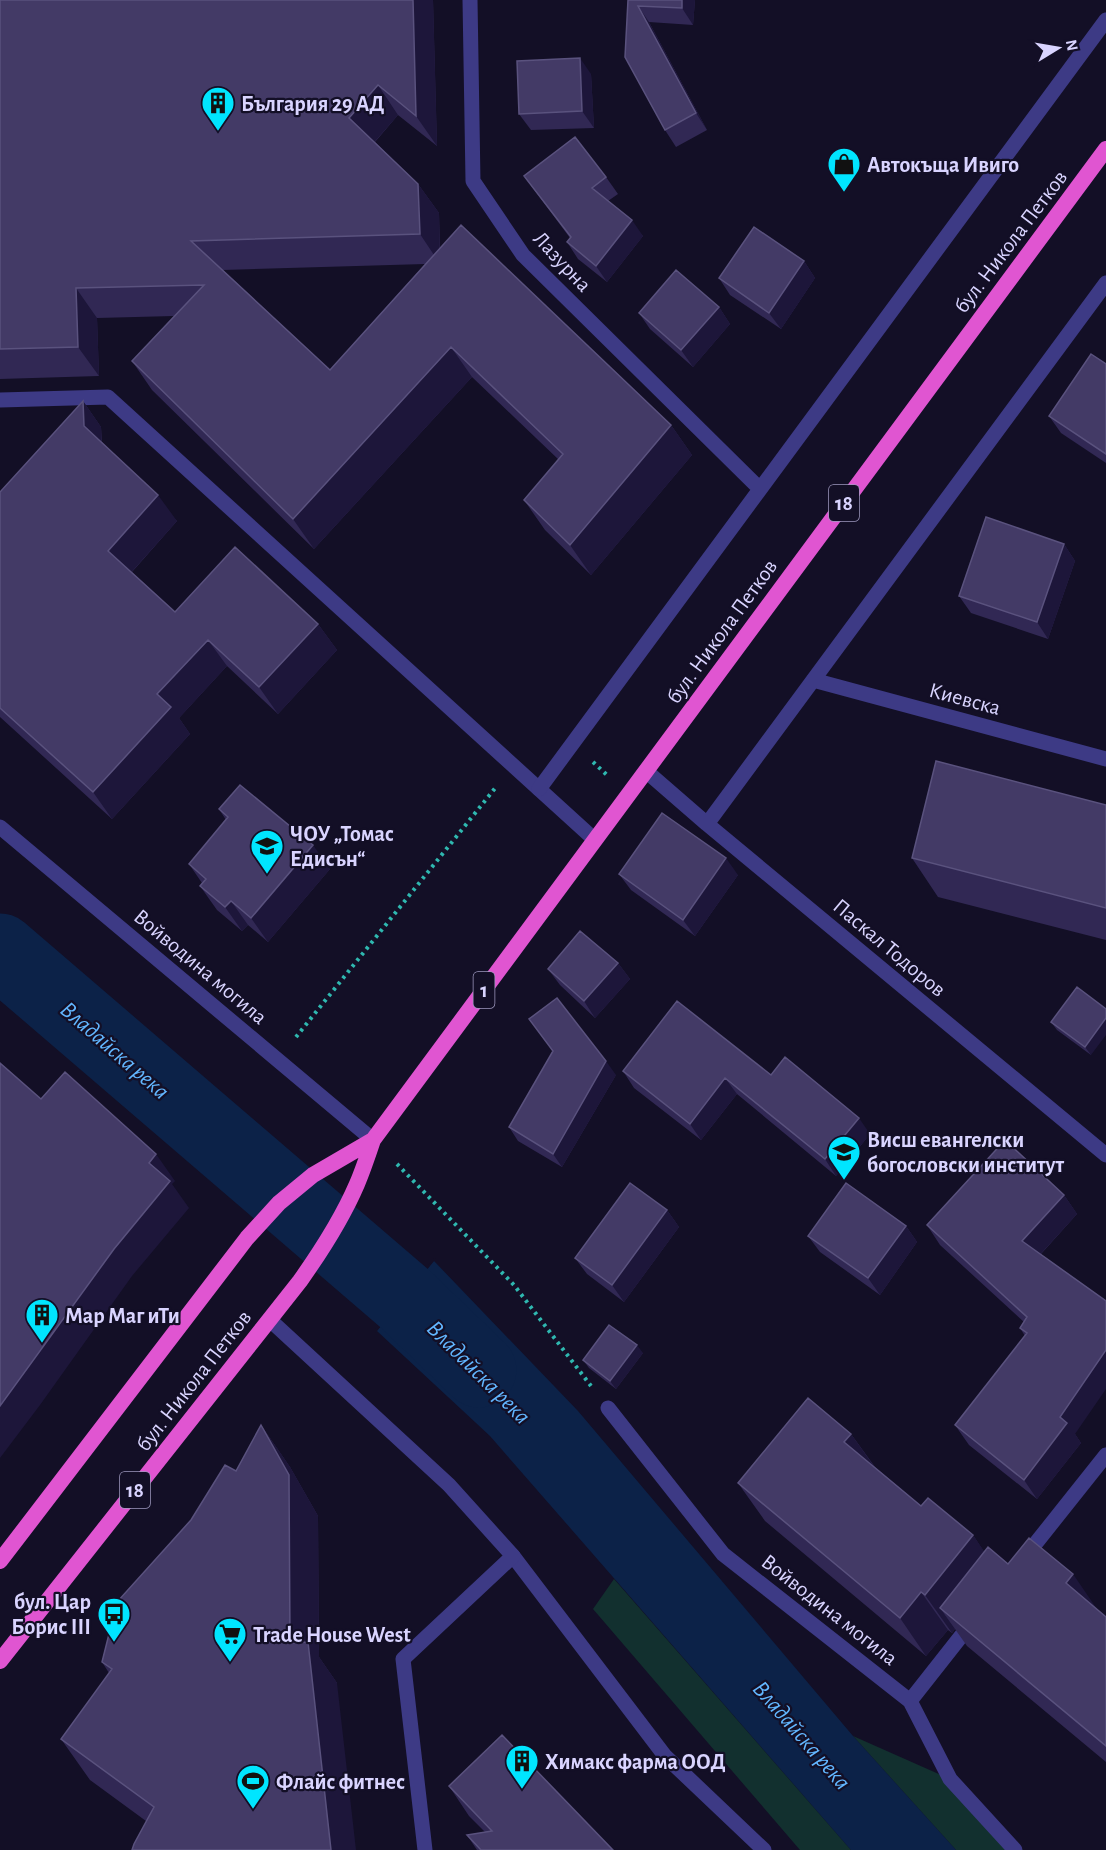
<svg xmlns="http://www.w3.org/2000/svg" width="1106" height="1850" viewBox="0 0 1106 1850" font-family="'Alegreya Sans',sans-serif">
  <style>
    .green { fill: #12302f }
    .water { fill: #0c2248 }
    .pier { fill: #130f26 }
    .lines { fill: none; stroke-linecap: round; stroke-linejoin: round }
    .river { stroke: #0c2248; stroke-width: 75 }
    .path { stroke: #2fb8b0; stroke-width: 4; stroke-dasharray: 3 4.5; stroke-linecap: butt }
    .service { stroke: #3d3a85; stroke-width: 15 }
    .minor { stroke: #3d3a85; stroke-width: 15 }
    .trunk { stroke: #e055d1; stroke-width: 16 }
    .wall { fill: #312854; fill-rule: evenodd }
    .shaded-wall { fill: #1d163a }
    .building { fill: #433a66; stroke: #5a527e; stroke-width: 1.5 }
    .labels { text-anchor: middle; stroke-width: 4.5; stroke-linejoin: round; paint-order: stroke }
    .shield { fill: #130f26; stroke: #9e99be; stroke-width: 1.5 }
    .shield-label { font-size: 21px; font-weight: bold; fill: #d9d4ff }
    .poi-label { font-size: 22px; font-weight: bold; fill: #d9d4ff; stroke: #130f26; text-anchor: start }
    .street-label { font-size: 22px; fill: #d9d4ff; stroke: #130f26 }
    .water-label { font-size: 24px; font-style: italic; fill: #62b6ff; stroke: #130f26 }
  </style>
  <rect width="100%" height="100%" fill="#130f26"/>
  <path class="green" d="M614 1579 851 1850H800L593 1609Z
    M853 1736 950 1779 1015 1850H956Z"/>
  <path class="water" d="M434 1261 578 1411 853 1736 956 1850H851L490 1436 377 1331Z"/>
  <path class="pier" d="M434 1258H436L375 1333V1329Z"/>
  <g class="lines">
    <path class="river" d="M0 951 404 1298 479 1370"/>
    <path class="path" d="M593 762 607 775
      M296 1037 496 787
      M397 1164 514 1285 591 1386"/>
    <path class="service" d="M0 400 108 397 595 840
      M513 1556 665 1756 764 1850"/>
    <path class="minor" d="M470 0 473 181 523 255 760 489
      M813 680 1106 759
      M646 771 707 824 1106 1155
      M539 789 1106 20
      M707 824 1106 283
      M0 827 373 1140
      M270 1320 449 1485 513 1556 403 1659 425 1850
      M608 1408 723 1554 910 1701 950 1779 1015 1850
      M1024 1558 1106 1455
      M910 1701 973 1621"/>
    <path class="trunk" d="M0 1561 247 1238 279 1203 313 1175 373 1140
      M0 1661 300 1281C322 1250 342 1219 357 1184 363 1170 368 1155 373 1140L1106 149"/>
  </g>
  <path class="wall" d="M0 0H433L437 146 398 115 375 142 418 184 439 213 440 248 671 425 692 455 591 575 545 530 524 500 559 460 472 377 314 549 152 390 132 361 174 316 97 318 99 376 0 379ZM425 264 330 370 223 270Z
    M628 0H695L693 25 649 22 707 130 676 147 665 130Z
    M591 74 594 128 531 130 519 114Z
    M524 176 606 177 618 194 608 201 643 236 607 282 578 259 567 242 570 238Z
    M804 261 815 278 781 329 730 295 719 278Z
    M719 307 730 324 693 367 650 329 639 313Z
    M1106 364V463L1061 433 1049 416Z
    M83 401 101 427 102 442 177 521 132 572 175 612 318 624 337 650 278 714 227 666 179 718 190 734 112 819 0 717V492Z
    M1064 544 1075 561 1048 639 971 613 959 596Z
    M1106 805V940L938 897 912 858Z
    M219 809 330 869 268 942 248 925 242 931 217 910 200 886 202 883 189 864 226 820Z
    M619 874 738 875 695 936 631 890Z
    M618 963 630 979 595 1018 560 985 548 969Z
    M1077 987 1091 1055 1057 1030 1051 1022Z
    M623 1071 771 1075 870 1134 836 1176 737 1094 701 1140 634 1088Z
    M616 1075 562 1167 518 1141 509 1127Z
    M1064 1195 1077 1214 1041 1254 1075 1434 1081 1443 1037 1499 969 1445 955 1425 1025 1336 1020 1328 1024 1322 940 1245 927 1225Z
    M667 1210 679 1227 624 1302 587 1274 575 1258Z
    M906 1226 917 1242 880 1295 820 1252 808 1236Z
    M643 1353 616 1389 589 1368 583 1360Z
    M261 1425 290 1467 318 1516 319 1657 337 1683 146 1821 90 1780 61 1739 109 1673 102 1662 236 1471Z
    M851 1434 875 1467 921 1506 973 1535 984 1552 1097 1609 1106 1617V1762L967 1646 955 1629 952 1633 948 1630 926 1656 765 1521 738 1483Z
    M449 1786 613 1850H477L467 1835 485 1832 469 1816Z"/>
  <path class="shaded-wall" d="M413 0H433L437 146 416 116Z
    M682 0H695L693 25 682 8Z
    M638 6 649 22 707 130 696 113Z
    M580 58 591 74 594 128 582 111Z
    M378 85 398 115 370 147 349 118Z
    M418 184 439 213 440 264 420 234Z
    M632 220 643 236 607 282 596 266Z
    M804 261 815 278 781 329 769 313Z
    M76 288 97 318 99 376 78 347Z
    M719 307 730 324 693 367 681 350Z
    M451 347 472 377 314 549 293 519Z
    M83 401 101 427 102 452 84 426Z
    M671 425 692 455 591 575 570 545Z
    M158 495 177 521 127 577 108 551Z
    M1064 544 1075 561 1048 639 1037 622Z
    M318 624 337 650 278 714 259 687Z
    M208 640 227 666 179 718 190 734 112 819 93 792 157 694Z
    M313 845 330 869 268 942 251 918Z
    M726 858 738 875 695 936 683 920Z
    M231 901 248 925 242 931 225 907Z
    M618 963 630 979 595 1018 584 1001Z
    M1106 1018V1035L1091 1055 1085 1047Z
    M606 1061 616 1075 562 1167 553 1154Z
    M725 1078 737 1094 701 1140 690 1124Z
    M859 1118 870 1134 836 1176 825 1159Z
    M156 1154 175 1181 172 1184 189 1208 132 1276 40 1405 0 1458V1406L114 1249 149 1163Z
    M1064 1195 1077 1214 1035 1260 1022 1241Z
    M667 1210 679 1227 624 1302 612 1285Z
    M906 1226 917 1242 880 1295 868 1278Z
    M637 1345 643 1353 616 1389 610 1381Z
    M1106 1350V1389L1075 1434 1081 1443 1037 1499 1024 1480 1060 1417Z
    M261 1425 290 1467 318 1516 319 1657 337 1683 356 1850H331L290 1643Z
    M851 1434 878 1472 844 1442Z
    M973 1535 999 1573 940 1608 955 1629 952 1633 925 1595Z
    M1073 1574 1099 1612 1066 1583Z
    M921 1592 948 1630 926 1656 900 1618Z"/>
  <path class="building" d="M0 0H413L416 116 378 85 349 118 418 184 420 234 191 241 330 370 461 225 671 425 570 545 524 500 563 454 451 347 293 519 132 361 204 285 76 288 78 347 0 349Z
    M628 0H682V8L638 6 696 113 665 130 625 57Z
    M580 58 582 111 519 114 517 61Z
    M575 137 606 177 592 188 632 220 596 266 567 242 571 237 524 176Z
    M754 227 804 261 769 313 719 278Z
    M676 270 719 307 681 350 639 313Z
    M1091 354 1106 364V454L1049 416Z
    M83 401 84 426 158 495 108 551 175 612 235 547 318 624 259 687 208 640 157 694 171 707 93 792 0 708V492Z
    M986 517 1064 544 1037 622 959 596Z
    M936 761 1106 805V908L912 858Z
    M240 785 313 845 251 918 231 901 225 907 200 886 206 879 189 864 228 817 219 809Z
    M662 813 726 858 683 920 619 874Z
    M580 931 618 963 584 1001 548 969Z
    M1077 987 1106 1009V1018L1085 1047 1051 1022Z
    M557 998 606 1061 553 1154 509 1127 553 1051 529 1019Z
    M677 1001 771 1075 785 1057 859 1118 825 1159 725 1078 690 1124 623 1071Z
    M0 1063 41 1099 65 1072 156 1154 149 1163 170 1181 114 1249 0 1406Z
    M1005 1140 1064 1195 1022 1241 1106 1301V1350L1060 1417 1067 1423 1024 1480 955 1425 1027 1333 1020 1328 1027 1317 927 1225Z
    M630 1183 667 1210 612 1285 575 1258Z
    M846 1183 906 1226 868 1278 808 1236Z
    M609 1325 637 1345 610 1381 583 1360Z
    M808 1398 851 1434 844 1442 921 1506 928 1498 973 1535 925 1595 921 1592 900 1618 738 1483Z
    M261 1425 289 1475 290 1643 308 1642 331 1850H132L134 1844 154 1807 61 1739 112 1669 102 1662 117 1602 191 1520 225 1465 236 1471Z
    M1029 1538 1073 1574 1066 1583 1106 1617V1746L940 1608 988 1547 1008 1564Z
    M502 1735 613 1850H481L467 1835 492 1831 449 1786Z"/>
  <defs>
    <g id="building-pin" transform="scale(1.725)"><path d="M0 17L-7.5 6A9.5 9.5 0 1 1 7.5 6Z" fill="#00e5ff" stroke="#130f26"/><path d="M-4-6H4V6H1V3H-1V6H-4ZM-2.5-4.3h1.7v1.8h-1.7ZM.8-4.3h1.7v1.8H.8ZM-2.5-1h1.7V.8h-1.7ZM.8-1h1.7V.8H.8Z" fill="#111"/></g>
    <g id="shop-pin" transform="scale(1.725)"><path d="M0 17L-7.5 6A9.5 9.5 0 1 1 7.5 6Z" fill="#00e5ff" stroke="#130f26"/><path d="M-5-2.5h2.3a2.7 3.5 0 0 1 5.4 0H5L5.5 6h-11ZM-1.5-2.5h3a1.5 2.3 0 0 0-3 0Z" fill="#111"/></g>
    <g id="school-pin" transform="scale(1.725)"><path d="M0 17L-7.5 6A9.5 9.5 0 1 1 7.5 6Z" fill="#00e5ff" stroke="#130f26"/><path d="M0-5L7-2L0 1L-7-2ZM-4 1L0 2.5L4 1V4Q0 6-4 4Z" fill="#111"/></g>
    <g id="bus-pin" transform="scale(1.725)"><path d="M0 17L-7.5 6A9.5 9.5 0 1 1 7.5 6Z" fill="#00e5ff" stroke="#130f26"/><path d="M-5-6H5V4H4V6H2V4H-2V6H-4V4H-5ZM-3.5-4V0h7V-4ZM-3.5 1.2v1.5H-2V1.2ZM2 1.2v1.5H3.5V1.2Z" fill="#111"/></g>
    <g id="supermarket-pin" transform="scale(1.725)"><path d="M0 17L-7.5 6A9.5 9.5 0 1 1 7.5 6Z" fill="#00e5ff" stroke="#130f26"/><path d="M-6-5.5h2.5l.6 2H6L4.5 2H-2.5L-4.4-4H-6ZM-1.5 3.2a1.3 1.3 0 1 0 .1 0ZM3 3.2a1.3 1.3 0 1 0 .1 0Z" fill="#111"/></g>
    <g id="stadium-pin" transform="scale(1.725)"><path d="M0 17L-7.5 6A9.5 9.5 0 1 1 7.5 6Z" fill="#00e5ff" stroke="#130f26"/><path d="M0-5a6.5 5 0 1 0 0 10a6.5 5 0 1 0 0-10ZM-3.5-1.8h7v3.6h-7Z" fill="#111"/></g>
  </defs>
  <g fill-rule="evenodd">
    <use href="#building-pin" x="218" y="103"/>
    <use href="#shop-pin" x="844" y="164"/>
    <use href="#school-pin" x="267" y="846"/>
    <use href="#school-pin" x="844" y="1152"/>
    <use href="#building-pin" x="42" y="1315"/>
    <use href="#bus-pin" x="114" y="1614"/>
    <use href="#supermarket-pin" x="230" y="1634"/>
    <use href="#building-pin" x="522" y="1761"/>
    <use href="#stadium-pin" x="253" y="1781"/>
  </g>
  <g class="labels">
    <g class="shield">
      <rect x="829" y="485" width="30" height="36" rx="4.5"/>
      <rect x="473.5" y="972" width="21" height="36" rx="4.5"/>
      <rect x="120" y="1472" width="30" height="36" rx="4.5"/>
    </g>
    <g class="shield-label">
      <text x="844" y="510">18</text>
      <text x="484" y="997">1</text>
      <text x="135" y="1497">18</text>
    </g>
    <g class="poi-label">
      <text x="241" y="111">България 29 АД</text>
      <text x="867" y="172">Автокъща Ивиго</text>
      <text x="290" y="841">ЧОУ „Томас<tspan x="290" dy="25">Едисън“</tspan></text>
      <text x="867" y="1147">Висш евангелски<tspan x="867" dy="25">богословски институт</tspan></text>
      <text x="65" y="1323">Мар Маг иТи</text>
      <text x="91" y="1609" text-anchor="end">бул. Цар<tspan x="91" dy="25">Борис ІІІ</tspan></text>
      <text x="253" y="1642">Trade House West</text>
      <text x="545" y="1769">Химакс фарма ООД</text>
      <text x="276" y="1789">Флайс фитнес</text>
    </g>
    <g class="street-label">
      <text transform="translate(1010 241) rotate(-53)" y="8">бул. Никола Петков</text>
      <text transform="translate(563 261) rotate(47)" y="8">Лазурна</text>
      <text transform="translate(721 631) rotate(-54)" y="8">бул. Никола Петков</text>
      <text transform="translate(965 698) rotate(15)" y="8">Киевска</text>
      <text transform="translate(890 947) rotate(40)" y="8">Паскал Тодоров</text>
      <text transform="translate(201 966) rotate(40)" y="8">Войводина могила</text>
      <text transform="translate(193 1380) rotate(-52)" y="8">бул. Никола Петков</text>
      <text transform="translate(830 1609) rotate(38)" y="8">Войводина могила</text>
    </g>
    <g class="water-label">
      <text transform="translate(115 1050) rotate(41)" y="8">Владайска река</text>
      <text transform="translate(479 1372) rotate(45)" y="8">Владайска река</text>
      <text transform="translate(802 1735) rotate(49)" y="8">Владайска река</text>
    </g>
  </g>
  <g transform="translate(1058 48) rotate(79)" stroke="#130f26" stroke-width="4.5" paint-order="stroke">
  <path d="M0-4.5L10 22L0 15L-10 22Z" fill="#d9d4ff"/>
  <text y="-9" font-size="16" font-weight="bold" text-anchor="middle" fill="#d9d4ff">N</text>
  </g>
</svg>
